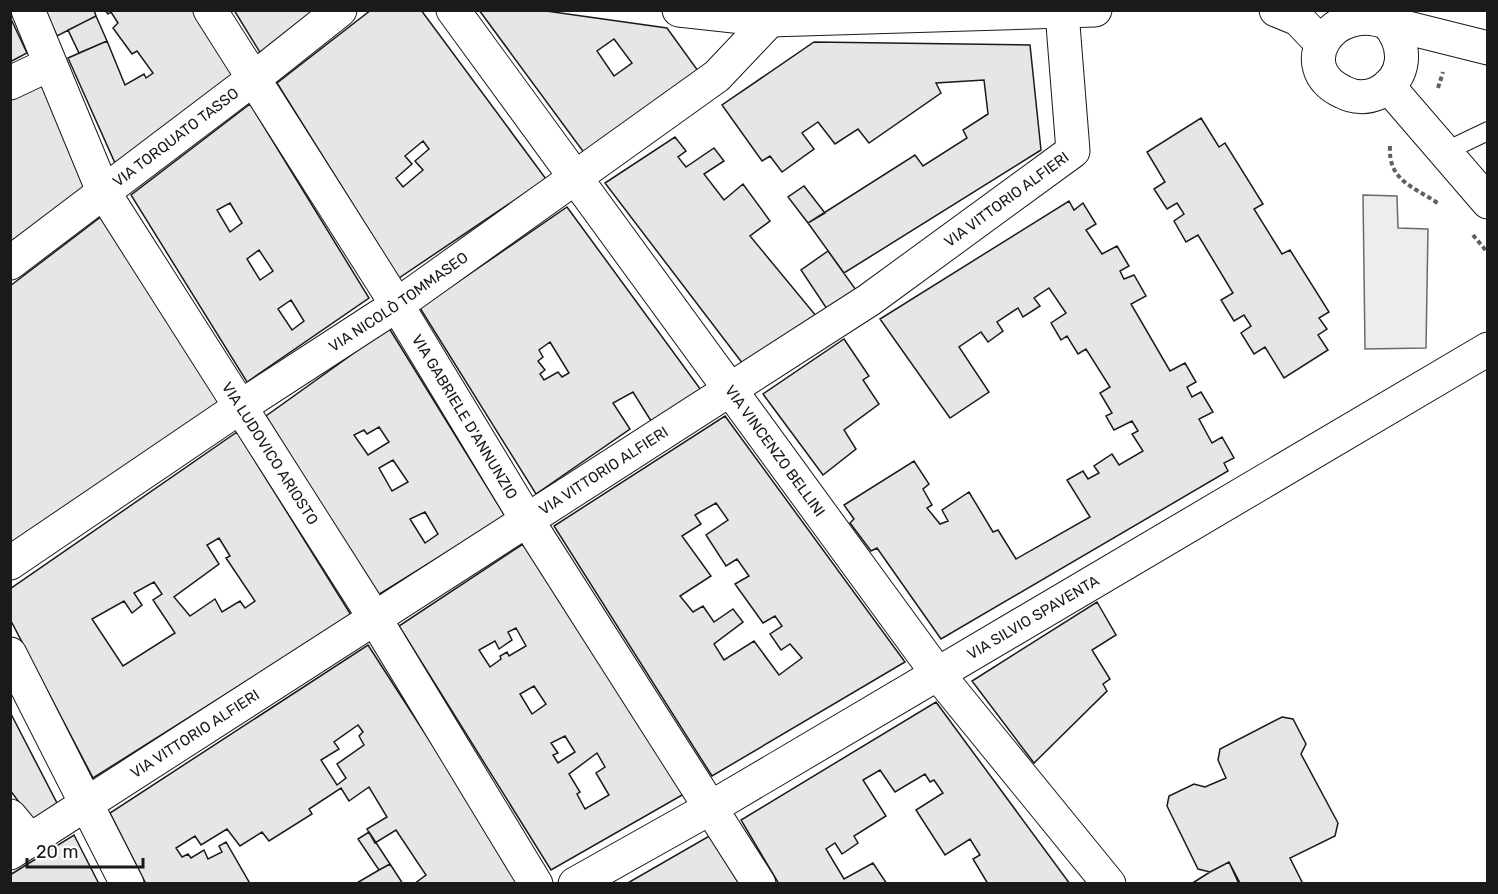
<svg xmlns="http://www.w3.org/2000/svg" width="1498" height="894" viewBox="0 0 1498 894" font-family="Rubik,sans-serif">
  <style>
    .built { fill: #ededed; stroke: #6a6a6a; stroke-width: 1.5 }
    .building { fill: #e6e6e6; stroke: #1a1a1a; stroke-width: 1.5; fill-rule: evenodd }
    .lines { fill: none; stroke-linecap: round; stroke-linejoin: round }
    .service-casing { stroke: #1a1a1a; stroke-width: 20 }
    .minor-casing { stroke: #1a1a1a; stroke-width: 35 }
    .path { stroke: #5f5f5f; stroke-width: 4; stroke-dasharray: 4.5 3; stroke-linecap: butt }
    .service { stroke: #fff; stroke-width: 18 }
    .minor { stroke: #fff; stroke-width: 33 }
    .labels { text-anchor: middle; stroke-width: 4.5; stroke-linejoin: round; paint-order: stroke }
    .street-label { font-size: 15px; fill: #1a1a1a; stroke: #fff }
  </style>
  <rect width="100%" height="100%" fill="#fff"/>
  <path class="built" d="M1363 195 1397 196 1398 228 1428 229 1426 348 1365 349Z"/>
  <path class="building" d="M45 10H94L96 16 57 36Z
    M105 10H193L233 76 115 163 68 58 107 41 125 85 144 74 146 78 153 73 137 51 132 54 113 28 118 23 111 12 108 14Z
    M234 10H317L261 54Z
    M371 10H421L546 179 399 278 277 83ZM423 141 429 149 415 161 423 170 403 187 396 178 412 164 405 156Z
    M479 10H539L667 28 701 75 585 154ZM614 39 632 63 614 76 597 51Z
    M96 16 107 41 79 53 68 30Z
    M10 17 27 53 10 62Z
    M814 42 1030 45 1041 150 844 273 808 223 915 155 923 166 967 138 963 130 988 114 984 80 936 83 941 93 869 143 858 129 835 144 818 122 802 133 814 149 782 172 770 156 762 161 722 105Z
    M41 83 88 185 10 242V99Z
    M250 104 369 298 247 382 131 195ZM230 203 242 223 230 232 217 210ZM259 250 273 271 260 280 247 259ZM291 300 304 321 292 330 278 309Z
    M1201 118 1219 147 1225 143 1263 204 1254 209 1282 254 1290 250 1329 312 1319 318 1327 329 1318 335 1328 350 1284 378 1265 347 1254 354 1241 333 1251 326 1244 315 1234 321 1221 300 1233 293 1198 235 1186 242 1174 221 1184 214 1177 203 1167 209 1154 189 1165 182 1147 152Z
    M675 137 686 151 678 157 686 167 714 148 724 161 704 174 724 200 743 184 770 221 750 236 817 317 743 364 605 183Z
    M804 186 825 213 808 223 788 197Z
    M1069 201 1074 210 1083 203 1096 224 1086 230 1102 254 1117 246 1129 266 1120 271 1124 279 1134 275 1146 296 1131 304 1170 371 1185 363 1196 382 1187 387 1192 397 1201 392 1213 412 1199 419 1212 443 1222 437 1234 458 1224 463 1228 471 941 639 877 548 871 551 850 523 854 519 844 505 914 461 929 484 923 489 932 505 927 508 940 524 948 521 942 510 969 492 993 532 998 530 1016 559 1090 517 1067 480 1083 471 1088 479 1099 473 1094 466 1112 454 1119 465 1143 451 1132 434 1138 431 1132 421 1114 430 1106 416 1112 413 1100 393 1110 387 1086 349 1078 354 1067 336 1061 340 1051 323 1066 313 1049 288 1034 298 1040 306 1023 317 1018 308 997 322 1003 331 988 342 981 332 959 347 989 392 950 418 880 319Z
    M567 207 701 390 651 421 633 392 613 403 630 429 536 494 420 308ZM550 342 569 373 562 377 558 372 544 380 540 374 545 370 538 361 543 357 539 350Z
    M102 216 220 401 10 544V286Z
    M828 251 856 290 827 309 801 270Z
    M389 328 505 516 378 595 266 416ZM379 427 389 442 368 455 354 435 364 430 367 434ZM393 460 408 482 392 491 379 468ZM425 512 438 534 425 543 410 519Z
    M844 339 869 376 863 380 879 404 844 430 856 449 823 475 763 394Z
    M725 416 905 662 712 776 554 526ZM716 503 728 520 706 535 726 566 737 559 749 576 735 584 763 623 775 616 782 626 770 634 781 650 790 644 802 658 779 675 754 641 724 660 714 644 743 622 733 609 714 622 703 606 693 612 680 596 711 576 682 536 701 524 695 515Z
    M237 432 351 615 93 778 10 619V589ZM219 538 230 556 226 558 255 601 245 608 240 601 222 612 215 599 190 616 174 597 219 564 207 545ZM154 582 162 594 153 600 175 633 123 666 92 619 124 601 132 613 142 605 134 593Z
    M523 544 684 794 551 870 399 626ZM516 628 526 646 509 656 507 652 500 656 501 659 490 667 479 650 495 641 499 649 512 640 508 632ZM534 686 546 704 532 714 520 694ZM565 736 575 752 558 763 553 755 558 753 551 743ZM597 753 605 767 596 773 609 795 585 809 577 794 580 792 569 774Z
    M1097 602 1116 635 1092 650 1110 679 1103 684 1107 691 1034 763 972 681Z
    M368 645 522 884H414L426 875 396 830 375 843 367 829 387 817 369 787 349 801 341 788 309 809 312 814 269 841 262 832 240 846 227 829 201 845 195 836 176 848 182 857 188 854 191 858 204 850 208 859 222 852 219 846 226 842 249 882 247 884H146L110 813ZM358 725 363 732 359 736 364 745 337 764 346 778 337 785 321 760 339 749 334 742Z
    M936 702 1070 884H988L973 859 980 855 970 839 945 855 916 810 943 793 934 780 930 782 925 774 895 792 880 770 863 780 886 816 854 836 858 843 842 854 835 843 826 849 844 879 873 863 887 884H779L741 820Z
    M10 712 57 803 32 820 10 790Z
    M1282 717 1293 719 1306 744 1301 754 1338 823 1335 836 1290 858 1303 884H1239L1229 862 1210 872 1198 869 1167 806 1169 796 1194 784 1205 787 1226 778 1218 760 1220 749Z
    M369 832 390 864 379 870 358 839Z
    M74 835 99 884H10V875Z
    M711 835 742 884H626Z
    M1229 862 1240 883 1191 884 1210 872Z
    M390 864 403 884H355L379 870Z"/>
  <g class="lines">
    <g class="service-casing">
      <path id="service" d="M1444 152 1488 131"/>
    </g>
    <g class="minor-casing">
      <g id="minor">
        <path id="s1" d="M28 10 103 191 374 617 536 884"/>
        <path id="s2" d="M210 10 397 305 527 520 759 884"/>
        <path id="s3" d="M453 10 937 673 1109 884"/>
        <path d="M679 10 770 20 1095 10"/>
        <path d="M1276 10 1298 19 1320 42"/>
        <path d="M1388 23C1407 46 1408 77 1378 93 1367 98 1354 98 1343 92 1290 68 1331 0 1388 23L1488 48"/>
        <path d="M10 83 50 64"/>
        <path d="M1388 86 1488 202"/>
        <path id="s4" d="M10 263 253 79 340 10"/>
        <path id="s5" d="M10 563 240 407 397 305 576 177 717 76 770 20"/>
        <path d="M10 654 127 884"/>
        <path d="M10 816 30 840"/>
        <path id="s6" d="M10 853 869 300 1073 151 1062 12"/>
        <path id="s7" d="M575 884 712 807 1488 349"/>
      </g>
    </g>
    <path class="path" d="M1438 88 1443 72
      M1390 146C1388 181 1413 186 1439 204
      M1473 235 1488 253"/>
    <use href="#service" class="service"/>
    <use href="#minor" class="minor"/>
  </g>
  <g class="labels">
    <g class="street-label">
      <text dy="5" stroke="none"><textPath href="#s4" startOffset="208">VIA TORQUATO TASSO</textPath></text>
      <text dy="5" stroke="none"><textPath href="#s6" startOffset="1192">VIA VITTORIO ALFIERI</textPath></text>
      <text dy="5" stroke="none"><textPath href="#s5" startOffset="468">VIA NICOLÒ TOMMASEO</textPath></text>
      <text dy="5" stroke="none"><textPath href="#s2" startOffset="480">VIA GABRIELE D'ANNUNZIO</textPath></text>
      <text dy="5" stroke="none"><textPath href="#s3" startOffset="546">VIA VINCENZO BELLINI</textPath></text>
      <text dy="5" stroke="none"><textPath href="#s1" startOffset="507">VIA LUDOVICO ARIOSTO</textPath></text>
      <text dy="5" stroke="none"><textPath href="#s6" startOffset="706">VIA VITTORIO ALFIERI</textPath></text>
      <text dy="5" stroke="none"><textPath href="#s7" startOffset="530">VIA SILVIO SPAVENTA</textPath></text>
      <text dy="5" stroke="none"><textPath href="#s6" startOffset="220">VIA VITTORIO ALFIERI</textPath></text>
    </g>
  </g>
  <rect width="1498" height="894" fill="none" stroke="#1a1a1a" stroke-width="24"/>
  <path d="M27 858v9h116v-9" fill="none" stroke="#1a1a1a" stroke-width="3"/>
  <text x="36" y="858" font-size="18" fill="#1a1a1a" stroke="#ffffff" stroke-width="4.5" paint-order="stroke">20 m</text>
</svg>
